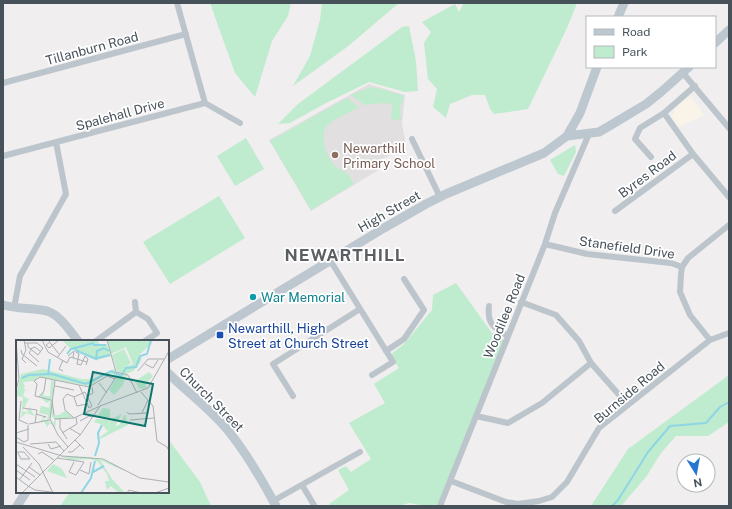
<svg xmlns="http://www.w3.org/2000/svg" width="732" height="509" viewBox="0 0 732 509" font-family="'Public Sans',sans-serif">
  <style>
    .commercial { fill: #faf4e8 }
    .education { fill: #e1dfdf }
    .green { fill: #bfebce }
    .lines { fill: none; stroke-linecap: round; stroke-linejoin: round }
    .stream { stroke: #8fd6e5; stroke-width: 2 }
    .street { stroke: #bdc5cc; stroke-width: 6 }
    .secondary { stroke: #bcc7d0; stroke-width: 9 }
    .education-dot { fill: #8d6e63; stroke: #fff; stroke-width: 1.5 }
    .culture-dot { fill: #0f9aa8; stroke: #fff; stroke-width: 1.5 }
    .transit-dot { fill: #1a4fb4; stroke: #fff; stroke-width: 1.5 }
    .labels { text-anchor: middle; stroke-width: 3.5; stroke-linejoin: round; paint-order: stroke }
    .street-label { font-size: 13px; fill: #47515a; stroke: #fff }
    .education-label { font-size: 13px; fill: #785e54; stroke: #fff; text-anchor: start }
    .culture-label { font-size: 13px; fill: #0d838f; stroke: #fff; text-anchor: start }
    .transit-label { font-size: 13px; fill: #164399; stroke: #fff; text-anchor: start }
    .district-label { font-size: 17px; font-weight: bold; letter-spacing: 1px; fill: #5b5e62; stroke: #fff }
    .inset-river { fill: none; stroke: #8fd6e5; stroke-width: 2 }
    .inset-road { fill: none; stroke: #acafb3; stroke-width: 1 }
    .view { fill: #0f766e; fill-opacity: 0.15; stroke: #0f766e; stroke-width: 2 }
    .inset-edge { fill: none; stroke: #47515a; stroke-width: 2 }
  </style>
  <rect width="100%" height="100%" fill="#f0eeee"/>
  <path class="commercial" d="M690 96 704 115 679 127 672 118 675 108Z"/>
  <path class="education" d="M369 84 405 95 402 123 406 146 376 163 380 169 311 211 269 140Z"/>
  <path class="green" d="M210 3H291L288 16 272 41 255 97 235 73Z
    M322 3H399L347 47 293 86 310 56 320 20Z
    M464 3H577L567 28 528 109 494 114 490 109 485 95H472L450 104 446 118 433 107 437 89 428 79 424 43 431 32 422 22 455 4 459 12Z
    M409 26 416 61 418 91 405 92 369 82 326 103 290 123 278 124 298 104 402 27Z
    M370 87 382 89 404 96 400 108 401 120 391 119 392 104 383 103 365 105 351 95Z
    M347 98 359 107C349 113 337 117 329 124 317 133 327 160 337 168 340 170 345 171 347 174 350 176 352 181 354 184L311 210 270 141Z
    M246 138 264 169 235 186 217 156Z
    M575 145 576 152 564 176 558 174 550 160Z
    M219 196 245 238 170 284 143 242Z
    M456 283 492 333 504 340 447 484 437 506H427L409 503 398 506H330L329 504 349 490 338 470 346 466 351 472 371 459 349 423 385 403 374 384 399 368 390 355 404 344 432 310 433 295Z
    M729 375V422L708 436H676L661 453 646 477 621 506H591L628 449Z
    M168 439 200 482 211 506H60L70 492H168Z"/>
  <g class="lines">
    <path class="stream" d="M612 506 618 500 648 452 670 426 706 423 720 407 729 402"/>
    <path class="street" d="M177 3 205 103
      M683 73 729 128
      M3 83 186 34
      M695 86 664 113 693 154 729 197
      M412 139 440 197
      M3 156 205 103 240 123
      M651 157 635 139 640 128 664 113
      M615 211 693 154
      M545 244 587 254 671 263 682 267
      M330 260 393 362 372 375
      M135 302 136 312
      M521 302 556 315 579 341 591 363 628 405
      M489 306C487 323 493 328 508 336
      M14 308 20 276 66 194 56 142
      M710 340 690 315 680 292 681 274 682 267 688 258 729 225
      M96 341 136 312 148 319 157 333 145 341
      M386 351 404 339 424 310 404 279
      M293 396 273 364 360 309
      M476 416 508 423 542 403 591 363
      M451 481 506 502 518 504 539 501 552 497 567 482 599 428 710 340 729 333
      M302 485 314 505
      M273 501 360 452
      M440 506 545 244 555 213 589 134"/>
    <path class="secondary" d="M618 17 624 3
      M715 43 729 30
      M567 136 599 132 611 125 646 104 661 92 689 67
      M3 305C17 309 32 308 47 311 60 315 70 331 78 341
      M168 359 384 228 426 204 446 194 544 153 567 136 580 113 597 67
      M168 373C188 393 212 410 230 433 247 454 263 482 276 506
      M17 506 26 492"/>
  </g>
  <circle class="education-dot" cx="335" cy="155" r="4"/>
  <circle class="culture-dot" cx="253" cy="297" r="4"/>
  <rect class="transit-dot" x="216" y="331" width="8" height="8" rx="2"/>
  <g class="labels">
    <g class="street-label">
      <text transform="translate(92 48) rotate(-15)" y="5">Tillanburn Road</text>
      <text transform="translate(120 114) rotate(-15)" y="5">Spalehall Drive</text>
      <text transform="translate(647 174) rotate(-37)" y="5">Byres Road</text>
      <text transform="translate(389 211) rotate(-30)" y="5">High Street</text>
      <text transform="translate(627 247) rotate(8)" y="5">Stanefield Drive</text>
      <text transform="translate(504 316) rotate(-68)" y="5">Woodilee Road</text>
      <text transform="translate(629 392) rotate(-40)" y="5">Burnside Road</text>
      <text transform="translate(212 399) rotate(45)" y="5">Church Street</text>
    </g>
    <g class="education-label">
      <text x="343" y="153">Newarthill<tspan x="343" dy="15">Primary School</tspan></text>
    </g>
    <g class="culture-label">
      <text x="261" y="302">War Memorial</text>
    </g>
    <g class="transit-label">
      <text x="228" y="333">Newarthill, High<tspan x="228" dy="15">Street at Church Street</tspan></text>
    </g>
    <g class="district-label">
      <text x="345" y="261">NEWARTHILL</text>
    </g>
  </g>
  <g transform="translate(16 340)">
    <rect width="153" height="153" fill="#f0eeee"/>
    <path d="M46 0H82L83 4H91L95 16 81 20 55 9ZM91 0H135L136 3 122 16 126 18 124 23 117 31 110 34 112 36 109 37 107 45 98 55 93 50 101 37 97 34H89L73 46 40 40 36 59 38 75H43L49 71 57 77 40 80 39 89 37 83 40 79 36 77 35 70V77L31 81 36 83 37 86 34 83 31 87 28 81 24 82 26 79 31 80 32 75 23 73 25 66 33 68 34 61 31 63 24 57 28 51V56H34L35 40 38 41 37 49 40 40 23 37 18 41 7 42 9 47 7 49 13 50H9L7 56 13 59 6 71 13 73 10 69 13 70 15 65 14 69 19 76 10 73 5 78 7 57 0 56 5 34 27 29 65 39H80L86 34 99 29 100 32 106 33 101 31 96 15 108 9 115 23 110 27 117 24 110 7 95 14ZM133 32 137 36 129 45 131 48 123 49 119 41ZM87 68 94 69V77L80 78ZM106 74 99 86 103 85 109 74 112 85 84 99 83 98 92 91V89L91 91 87 85 78 82 80 79 94 80 92 88 95 79ZM44 116 74 117 87 120 98 124 108 131 84 120 96 139 109 153H103L95 146 91 150 89 141H93L91 134 82 122 75 119 55 120ZM37 124 46 129 51 138 31 131Z" fill="#bfebce"/>
    <path class="inset-river" d="M77 5H90M59 10 80 19 81 11 88 8 93 11M51 14 55 9 78 3M81 18 94 15M32 35 34 19M6 38 13 35 36 34 70 44 95 31 105 36 110 28 120 27 124 16 131 14 135 0M79 116 83 103 82 93 86 85M77 132 88 126M65 153 75 138 79 121"/>
    <path class="inset-road" d="M8 0 10 10 6 19 10 23M26 0 32 12 51 23M32 0 43 14M91 0 100 32 112 35 121 53M8 3H21L27 8 22 15 12 7V3M33 3 30 5 33 8 43 0M14 9 19 7 25 12M5 10 6 14 21 26M15 10 13 13 23 22M60 12 63 14 61 24 65 25 69 16 72 19 70 25M52 16 58 11 57 18M41 18 50 6M47 20 43 29 47 31M51 23 54 17 71 22M129 24 137 28 142 20M122 31 132 19H148M18 41 24 37 73 47 91 36 99 39M18 41 21 44 19 56 35 60M83 43 91 53M63 45 73 68M39 46 58 50M0 50 3 39 0 0M125 52 137 66 141 101 151 107 153 111M23 57 28 51 30 38M70 57 77 53 76 47M36 60 38 75M5 61 3 80 12 84M71 64 61 66 58 57 69 52 76 66 73 68M82 65 100 37M7 68 21 70 19 83M111 72 113 74 132 73V70M126 73 132 60M20 74 30 77H27M58 78 49 70 47 59 51 54 58 57M34 79 39 40M34 79 42 95 52 107M38 79 58 78 84 66M44 79V88L51 99M114 80 138 78M64 81 73 76 76 77M13 84 34 80M53 88 65 95M0 93 13 89M46 93 61 84 60 77M0 97 8 102 12 100V85M59 100 68 109M0 102 46 116 87 119 124 138 153 142M14 104 40 102 48 111M32 104 35 109 45 106M7 107 23 124 37 153M0 112H8L14 119H5L2 113M52 112H56L64 105M22 114 26 112 38 120M41 118 68 122 60 135 53 132 58 122M0 124 19 137M13 127 24 135M0 130 14 140M64 130 73 134 75 122M0 137 12 146M4 139 16 123M12 146 19 150 43 153M6 153 65 94 84 66 132 48 153 11M111 153 113 150 125 153M139 153 153 148"/>
    <path class="view" d="M77 32 137 44 129 86 68 74Z"/>
    <rect width="153" height="153" class="inset-edge"/>
  </g>
  <rect width="732" height="509" fill="none" stroke="#47515a" stroke-width="8"/>
  <rect x="586" y="16" width="130" height="52" fill="#ffffff" stroke="#b5b9bd"/>
  <rect x="594" y="29" width="20" height="6" fill="#bcc7d0" stroke="#b5b9bd"/>
  <text x="622" y="36" font-size="12" fill="#47515a">Road</text>
  <rect x="594" y="46" width="20" height="12" fill="#bfebce" stroke="#b5b9bd"/>
  <text x="622" y="56" font-size="12" fill="#47515a">Park</text>
  <g transform="translate(696 473) rotate(169)"><circle r="19" fill="#ffffff" stroke="#b5b9bd"/>
  <path d="M0-3L7 15L0 10L-7 15Z" fill="#2577d2"/>
  <text y="-6" font-size="11" font-weight="bold" text-anchor="middle" fill="#47515a">N</text>
  </g>
</svg>
